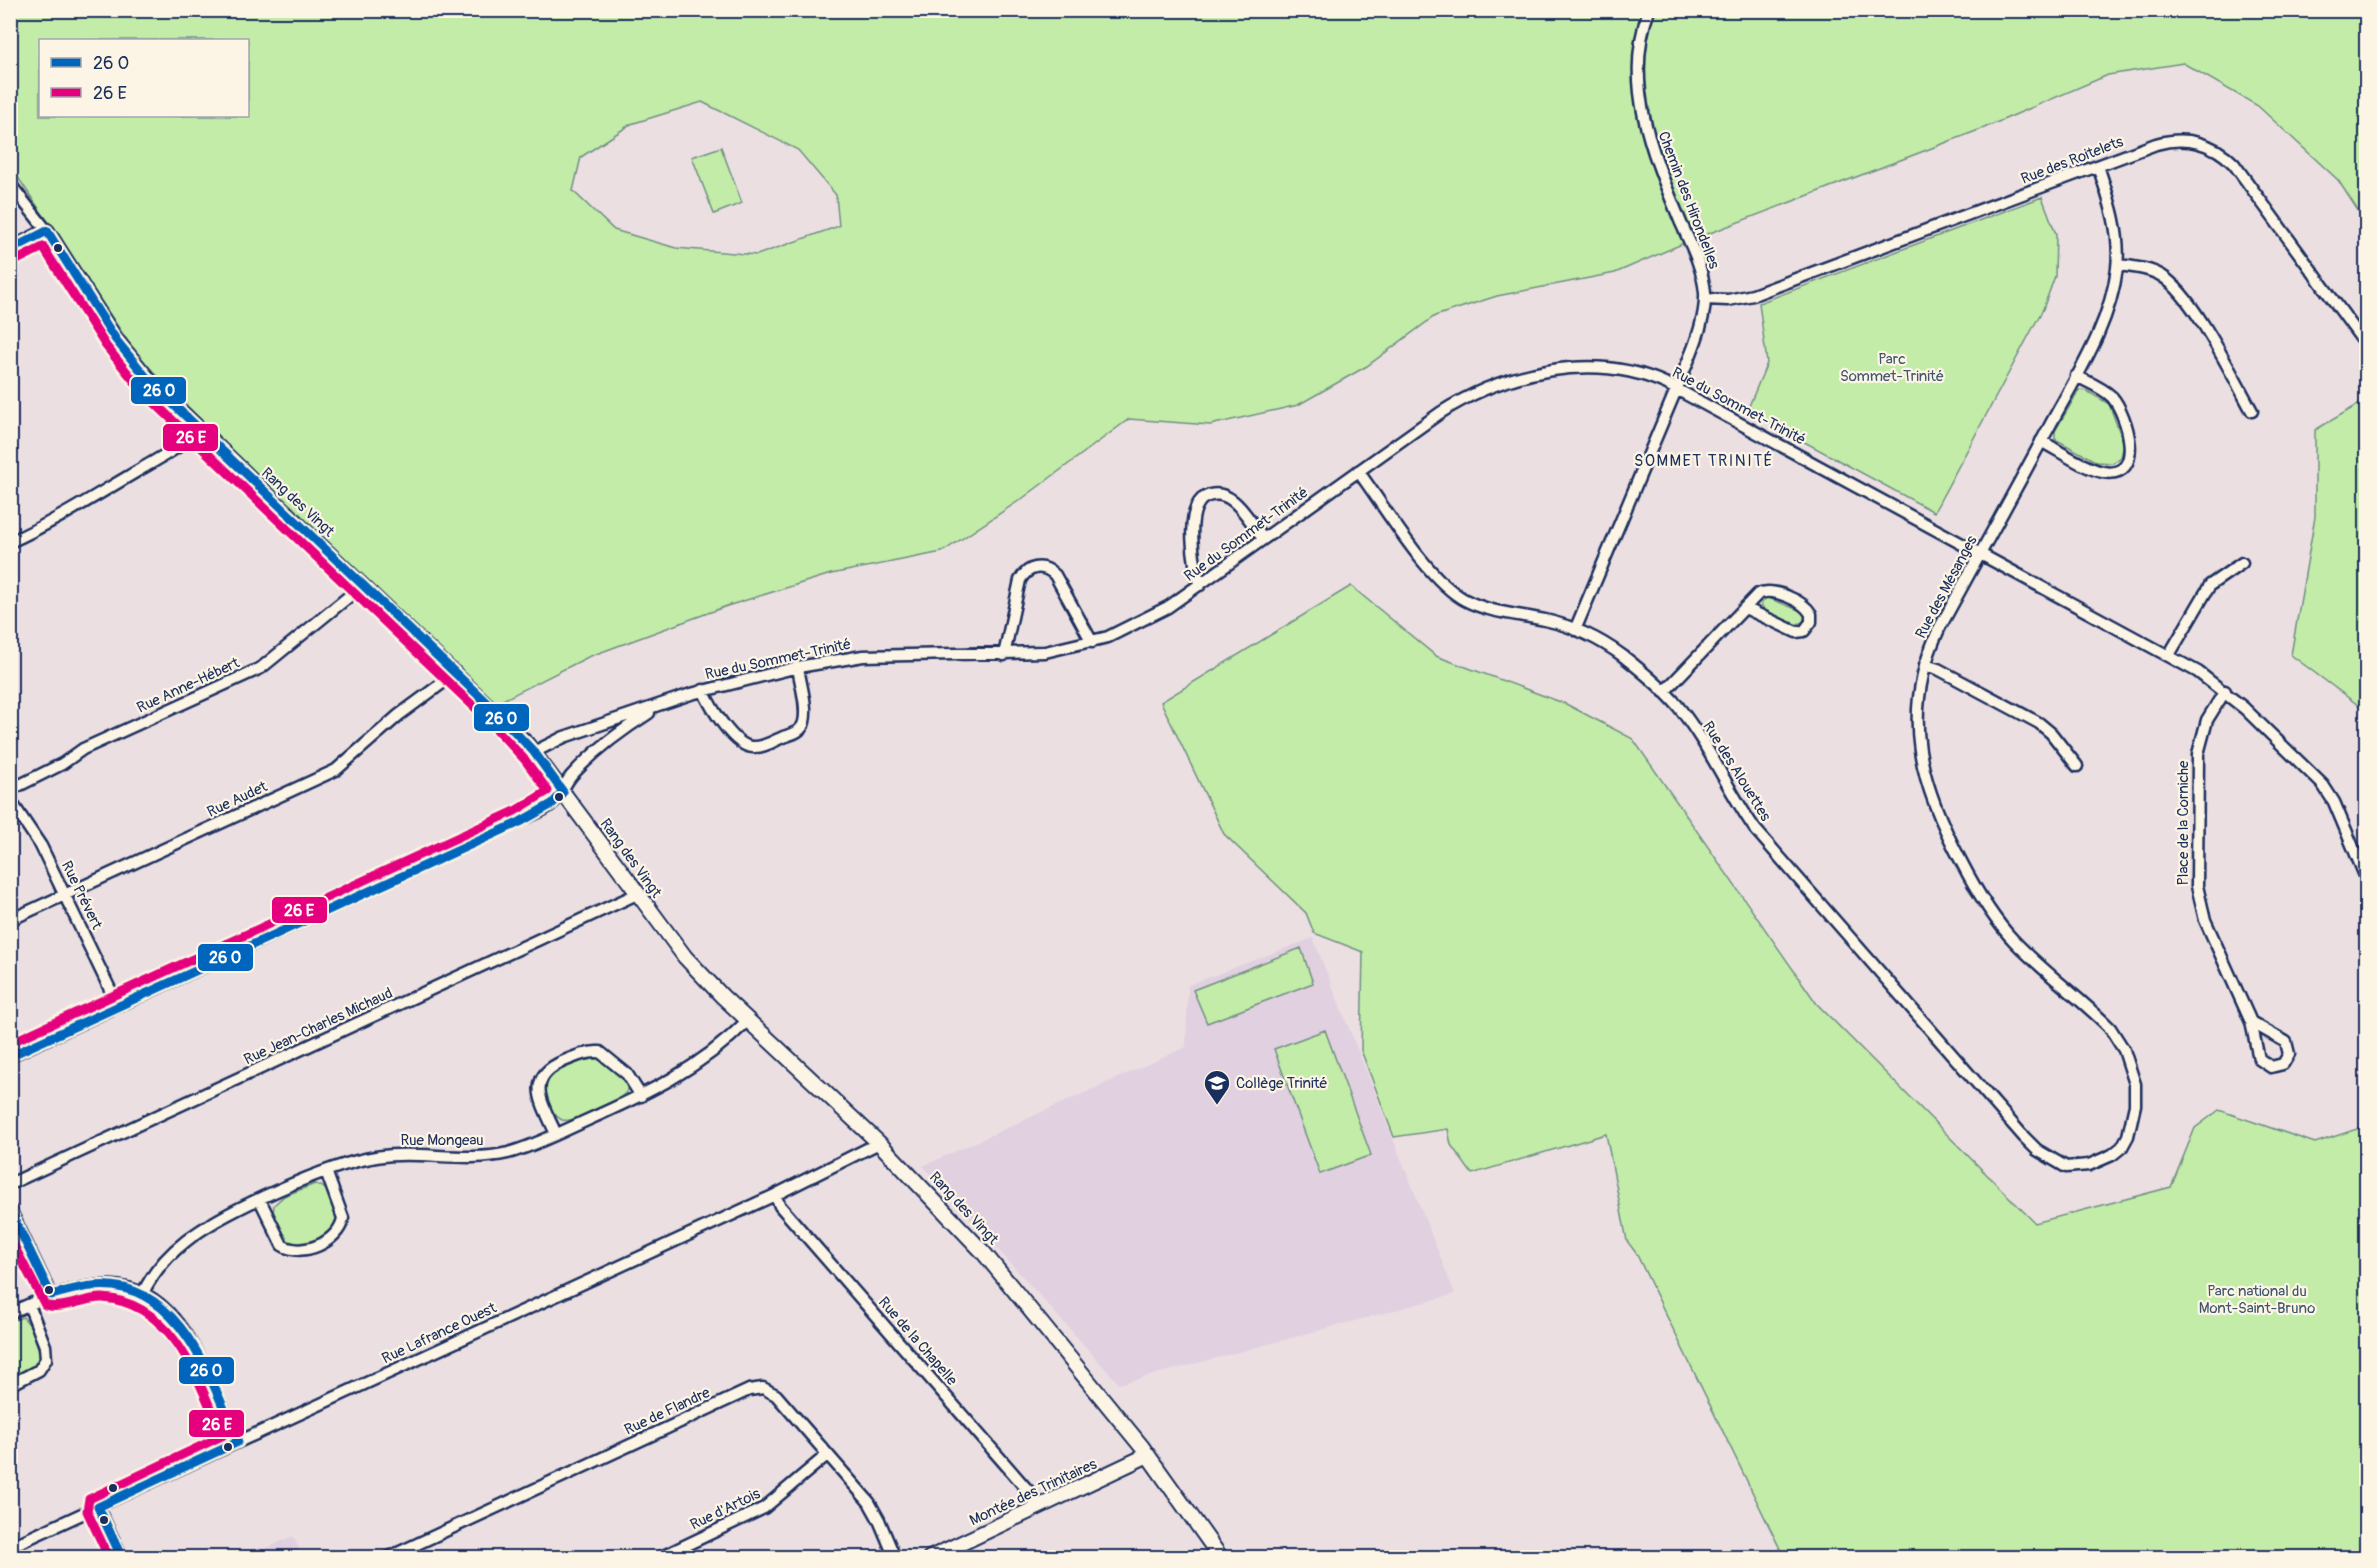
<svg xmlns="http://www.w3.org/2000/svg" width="2377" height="1568" viewBox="0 0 2377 1568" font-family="Pangolin,sans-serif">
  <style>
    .built { fill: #e1d0e0 }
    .green { fill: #c3eca8; stroke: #6f8e83; stroke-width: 1.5; fill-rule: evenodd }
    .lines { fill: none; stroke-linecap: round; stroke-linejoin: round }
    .street-casing { stroke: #1b2f5e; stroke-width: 15 }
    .secondary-casing { stroke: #1b2f5e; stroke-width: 18 }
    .street { stroke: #fcf5e5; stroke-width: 10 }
    .secondary { stroke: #fcf5e5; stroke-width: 14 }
    .bus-1-casing { stroke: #fcf5e5; stroke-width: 14 }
    .bus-2-casing { stroke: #fcf5e5; stroke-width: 14 }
    .bus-1 { stroke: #0065bd; stroke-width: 9 }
    .bus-2 { stroke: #e5007d; stroke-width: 9 }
    .bus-dot { fill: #1b2f5e; stroke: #fcf5e5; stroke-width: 2 }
    .labels { text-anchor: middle; stroke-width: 4.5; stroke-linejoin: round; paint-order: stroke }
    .street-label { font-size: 15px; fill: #1b2f5e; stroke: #fcf5e5 }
    .park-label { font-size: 15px; fill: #3d556d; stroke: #fcf5e5 }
    .poi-label { font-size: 15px; fill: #1b2f5e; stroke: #fcf5e5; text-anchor: start }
    .neighbourhood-label { font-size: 16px; letter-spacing: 1.5px; fill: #1b2f5e; stroke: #fcf5e5 }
    .line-badge { stroke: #fcf5e5; stroke-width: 2 }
    .badge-label { font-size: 16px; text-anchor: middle; font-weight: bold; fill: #fff }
  </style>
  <rect width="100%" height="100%" fill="#ecdfe2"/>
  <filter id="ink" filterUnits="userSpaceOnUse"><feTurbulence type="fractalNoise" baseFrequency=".0167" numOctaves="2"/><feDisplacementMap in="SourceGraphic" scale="12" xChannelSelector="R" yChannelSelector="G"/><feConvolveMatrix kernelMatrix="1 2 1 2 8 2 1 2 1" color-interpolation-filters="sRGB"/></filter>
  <g filter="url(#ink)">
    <path class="built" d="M1313 938 1455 1294 1119 1384 923 1166 1186 1047 1188 985Z
      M293 1536 303 1557H247Z"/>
    <path class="green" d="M10 11H2366V223L2338 180 2258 106 2183 63 2108 75 1984 128 1689 241 1615 273 1497 296 1435 316 1367 366 1298 405 1210 425 1129 419 1023 498 942 552 831 574 727 606 588 657 497 703 171 393 129 343 11 167ZM40 40H248V116H40ZM702 102 798 150 836 195 839 226 757 255 676 248 614 230 573 191 581 157 631 124Z
      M721 147 742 203 714 214 692 157Z
      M2042 197 2056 234 2055 276 2043 309 1934 512 1747 411 1767 363 1759 303Z
      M2079 390 2087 391 2109 404 2124 444 2121 457 2113 463 2097 462 2055 439V431Z
      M2366 400V716L2362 708 2291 655 2315 517V430Z
      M1351 586 1436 656 1566 704 1633 739 1817 1004 2035 1223 2171 1187 2195 1128 2219 1110 2315 1143 2366 1126V1557H1784L1636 1253 1627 1241 1606 1134 1472 1174 1451 1145 1448 1129 1394 1137 1361 1050 1363 952 1314 933 1306 913 1224 834 1161 702Z
      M1766 597 1801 611 1805 617 1803 622 1795 625 1765 611 1761 604Z
      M1301 948 1313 983 1207 1023 1193 990Z
      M1325 1030 1371 1155 1320 1174 1274 1049Z
      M591 1058C606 1059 627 1075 627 1091 620 1101 574 1123 562 1120 554 1116 551 1109 548 1101 536 1073 569 1064 591 1058Z
      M315 1184C325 1186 328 1191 331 1200 334 1207 338 1214 336 1222 331 1239 301 1248 287 1242L273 1215 274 1205 284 1196Z
      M23 1317 32 1328 41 1357 34 1368 11 1379V1321Z"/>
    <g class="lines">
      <g class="street-casing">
        <path id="street" d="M10 184 47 231
          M2118 265C2133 267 2149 268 2162 276 2194 296 2233 377 2252 411
          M1705 299 1728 300 1753 295 2156 144C2185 136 2213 142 2234 164L2366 345
          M2041 441C2058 450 2085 469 2103 472 2147 480 2127 414 2112 397 2103 388 2088 382 2076 376
          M1358 471C1385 507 1427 580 1465 600 1490 613 1518 614 1545 620 1572 626 1600 639 1623 656 1642 671 1662 687 1677 705 1708 743 1727 789 1755 829L2024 1137 2037 1150 2066 1167 2089 1165 2112 1155 2122 1147 2128 1136 2135 1105V1084L2124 1050 2110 1028C2080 998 2045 973 2015 942 1993 919 1977 892 1962 863 1920 785 1899 714 1939 629 1975 563 2012 496 2048 429 2075 378 2110 327 2117 268 2121 232 2109 199 2098 166
          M10 542C52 523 90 499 129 476 152 462 179 449 199 430
          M1200 585C1194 564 1185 515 1202 499 1230 481 1249 520 1263 539
          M1575 630 1689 359C1697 339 1706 315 1705 293 1703 268 1691 245 1681 223 1653 155 1622 84 1649 10
          M1004 655 1020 580C1028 566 1043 563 1055 575L1092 642
          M2169 655 2210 585 2242 563
          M1925 665 1938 669 2039 723 2051 733 2077 766
          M703 690C710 706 734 747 753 747 763 748 774 741 783 737 792 734 802 732 804 722 808 706 800 683 798 667
          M2225 691 2207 720 2198 754 2197 886 2205 920 2251 1022 2259 1059 2271 1067 2283 1064 2289 1054 2286 1042 2251 1022
          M1664 692 1758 594C1772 587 1803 600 1811 614V622L1804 631 1796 632 1745 608
          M534 752 564 737 691 694 798 667 863 656 1045 652 1108 637 1168 607 1440 413C1504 372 1594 350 1667 384L2198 672 2244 708 2323 785 2334 802 2366 878
          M10 790 62 764 83 749 261 668 363 585
          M10 800 41 846 118 1006
          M10 920 336 770 399 715 456 673
          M10 1056 543 810C563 799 560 789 572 775 593 752 622 730 649 713
          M556 1134C543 1104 523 1078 564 1061 576 1056 588 1051 600 1052L627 1074 641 1096
          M10 1184 637 894
          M775 1195 780 1206 1032 1495 1039 1507
          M260 1200 282 1245C302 1258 339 1242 343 1218L326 1171
          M10 1209 51 1295
          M143 1293C153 1272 168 1255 186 1241 223 1211 330 1164 376 1157 419 1150 465 1163 508 1153 534 1146 559 1133 583 1122 646 1094 699 1070 748 1020
          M10 1313C162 1241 183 1320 238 1442
          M10 1385 39 1370 46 1359 45 1346 29 1305
          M98 1507 122 1558
          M10 1547 775 1195 879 1143
          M387 1558 749 1390 763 1388 776 1395 869 1502 879 1520 895 1558
          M659 1558 764 1508 827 1455"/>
      </g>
      <g class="secondary-casing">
        <path id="secondary" d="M10 250 47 231 116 340 151 383 527 744 685 957 722 996 879 1143 983 1252 1142 1447 1221 1558
          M930 1558 1148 1455"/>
      </g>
      <use href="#street" class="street"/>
      <use href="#secondary" class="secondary"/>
      <g class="bus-1-casing">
        <path id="bus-1" d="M10 250 47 231 116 340 151 383 495 711 534 752 563 792 552 804 520 822 10 1056
          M10 1210 51 1295C64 1292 78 1287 92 1286 179 1277 210 1378 238 1442L98 1507 122 1558"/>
      </g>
      <g class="bus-2-casing">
        <path id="bus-2" d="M10 1043 515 811 548 791 525 760 487 719 143 392 106 346 43 247 15 261
          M10 1238 45 1305C62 1311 85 1297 103 1298 174 1303 198 1380 222 1436L89 1499 87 1511 109 1558"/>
      </g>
      <use href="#bus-1" class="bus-1"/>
      <use href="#bus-2" class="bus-2"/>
    </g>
  </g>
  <defs>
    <g id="school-pin" transform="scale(1.35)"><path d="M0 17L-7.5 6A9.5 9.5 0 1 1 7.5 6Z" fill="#1b2f5e" stroke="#fcf5e5"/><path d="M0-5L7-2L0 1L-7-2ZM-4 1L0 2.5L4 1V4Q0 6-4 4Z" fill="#fff"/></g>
  </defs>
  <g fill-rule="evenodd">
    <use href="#school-pin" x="1217" y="1083"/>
  </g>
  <g class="bus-dot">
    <circle cx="58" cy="248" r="5"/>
    <circle cx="559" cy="797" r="5"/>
    <circle cx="49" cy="1290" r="5"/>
    <circle cx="228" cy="1447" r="5"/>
    <circle cx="113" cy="1488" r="5"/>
    <circle cx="104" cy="1520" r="5"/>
  </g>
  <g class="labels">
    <g class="street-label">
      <text transform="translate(2072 160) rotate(-21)" y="5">Rue des Roitelets</text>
      <text transform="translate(1689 200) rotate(69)" y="5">Chemin des Hirondelles</text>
      <text transform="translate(1739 406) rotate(28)" y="5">Rue du Sommet-Trinité</text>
      <text transform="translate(298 502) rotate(43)" y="5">Rang des Vingt</text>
      <text transform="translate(1246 534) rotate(-36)" y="5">Rue du Sommet-Trinité</text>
      <text transform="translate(1946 587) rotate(-62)" y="5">Rue des Mésanges</text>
      <text transform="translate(778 659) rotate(-12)" y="5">Rue du Sommet-Trinité</text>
      <text transform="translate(188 685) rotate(-25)" y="5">Rue Anne-Hébert</text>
      <text transform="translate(1737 771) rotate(58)" y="5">Rue des Alouettes</text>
      <text transform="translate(237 799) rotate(-25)" y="5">Rue Audet</text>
      <text transform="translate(2183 823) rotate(-90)" y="5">Place de la Corniche</text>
      <text transform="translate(631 858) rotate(54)" y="5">Rang des Vingt</text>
      <text transform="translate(82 895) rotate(64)" y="5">Rue Prévert</text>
      <text transform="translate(318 1026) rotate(-25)" y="5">Rue Jean-Charles Michaud</text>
      <text x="442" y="1145">Rue Mongeau</text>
      <text transform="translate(964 1208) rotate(47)" y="5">Rang des Vingt</text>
      <text transform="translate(439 1333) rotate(-25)" y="5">Rue Lafrance Ouest</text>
      <text transform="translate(918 1341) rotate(49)" y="5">Rue de la Chapelle</text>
      <text transform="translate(667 1411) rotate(-25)" y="5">Rue de Flandre</text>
      <text transform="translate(1033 1492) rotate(-25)" y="5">Montée des Trinitaires</text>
      <text transform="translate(725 1509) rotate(-26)" y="5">Rue d'Artois</text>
    </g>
    <g class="park-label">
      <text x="1892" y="364">Parc<tspan x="1892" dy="17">Sommet-Trinité</tspan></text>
      <text x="2257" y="1296">Parc national du<tspan x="2257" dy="17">Mont-Saint-Bruno</tspan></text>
    </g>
    <g class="poi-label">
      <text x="1236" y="1088">Collège Trinité</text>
    </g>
    <g class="neighbourhood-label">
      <text x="1704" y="466">SOMMET TRINITÉ</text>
    </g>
  </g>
  <g class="line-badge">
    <rect x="130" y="376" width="57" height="29" rx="6" fill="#0065bd"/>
    <rect x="162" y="423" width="57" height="29" rx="6" fill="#e5007d"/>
    <rect x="473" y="703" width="57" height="29" rx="6" fill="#0065bd"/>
    <rect x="271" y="896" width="57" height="28" rx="6" fill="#e5007d"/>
    <rect x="197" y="943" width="57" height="29" rx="6" fill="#0065bd"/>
    <rect x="178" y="1356" width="57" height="29" rx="6" fill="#0065bd"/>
    <rect x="188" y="1409" width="57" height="29" rx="6" fill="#e5007d"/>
  </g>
  <g class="badge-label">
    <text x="159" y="396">26 O</text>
    <text x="191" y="443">26 E</text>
    <text x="501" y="724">26 O</text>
    <text x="299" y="916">26 E</text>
    <text x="225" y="963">26 O</text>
    <text x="206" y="1376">26 O</text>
    <text x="217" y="1430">26 E</text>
  </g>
  <rect width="2377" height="1568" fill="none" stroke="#fcf5e5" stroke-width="36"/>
  <rect x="18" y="18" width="2341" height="1532" fill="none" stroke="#1b2f5e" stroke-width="2" filter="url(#ink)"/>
  <rect x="39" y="39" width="210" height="78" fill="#fcf5e5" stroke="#a2a6af" stroke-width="1.5"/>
  <rect x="51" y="58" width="30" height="9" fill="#0065bd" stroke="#a2a6af" stroke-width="1.5"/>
  <text x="93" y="69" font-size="18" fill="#1b2f5e">26 O</text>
  <rect x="51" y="88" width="30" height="9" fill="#e5007d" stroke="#a2a6af" stroke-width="1.5"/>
  <text x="93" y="99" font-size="18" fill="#1b2f5e">26 E</text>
</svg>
